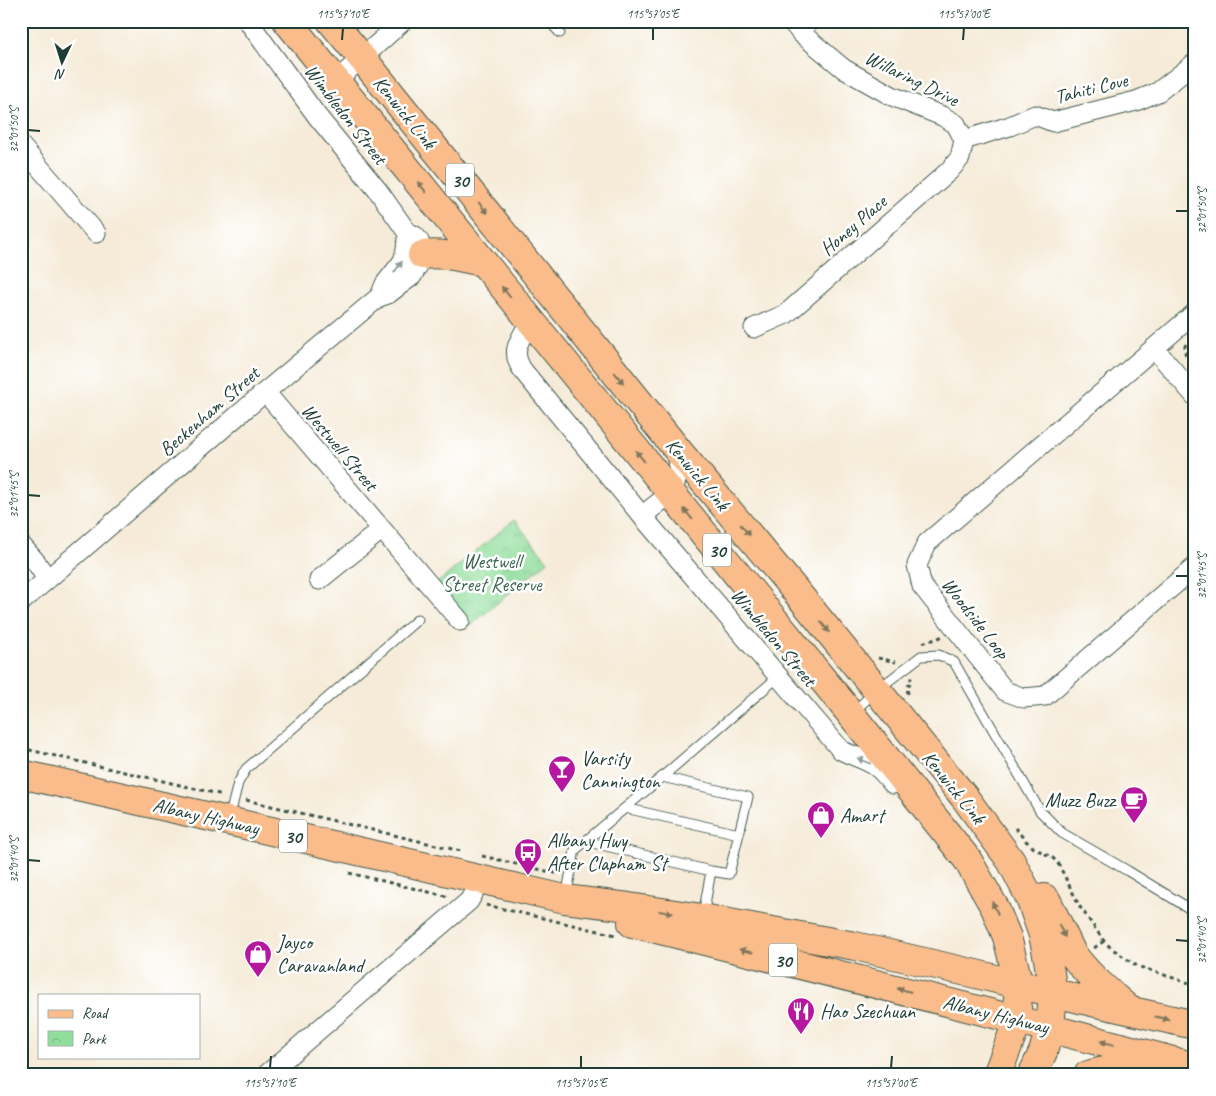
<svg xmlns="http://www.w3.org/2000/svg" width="1216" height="1096" viewBox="0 0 1216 1096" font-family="Caveat,sans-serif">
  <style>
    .park { fill: url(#park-crowns); stroke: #588e68 }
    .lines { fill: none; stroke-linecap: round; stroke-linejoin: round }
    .service-casing { stroke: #3f574d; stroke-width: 11 }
    .minor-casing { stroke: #3f574d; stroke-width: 21 }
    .primary-casing { stroke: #3f574d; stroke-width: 30 }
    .trunk-casing { stroke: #3f574d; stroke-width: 30 }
    .path { stroke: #3f574d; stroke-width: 3; stroke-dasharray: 4 4; stroke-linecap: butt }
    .service { stroke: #fff; stroke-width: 9 }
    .minor { stroke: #fff; stroke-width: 19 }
    .primary { stroke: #f9bc8a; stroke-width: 28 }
    .trunk { stroke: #f9bc8a; stroke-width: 28 }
    .oneway { fill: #81765b }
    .oneway2 { fill: #8f9e9a }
    .ticks { fill: none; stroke: #1f3d34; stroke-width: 2 }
    .labels { text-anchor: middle; stroke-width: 5; stroke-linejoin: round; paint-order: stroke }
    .shield { fill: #fff; stroke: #627771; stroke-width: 1 }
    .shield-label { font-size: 19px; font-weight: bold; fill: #1f3d34 }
    .street-label { font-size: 20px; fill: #1f3d34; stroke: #fff }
    .park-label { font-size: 20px; fill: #3b654e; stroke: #fff }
    .poi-label { font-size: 20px; fill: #1f3d34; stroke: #fff; text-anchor: start }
    .neatline { fill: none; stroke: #1f3d34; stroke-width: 2 }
    .ticks-label { font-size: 12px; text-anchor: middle; fill: #1f3d34 }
  </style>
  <defs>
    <pattern id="park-crowns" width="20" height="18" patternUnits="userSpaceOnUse" patternTransform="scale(1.25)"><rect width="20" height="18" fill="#90de9c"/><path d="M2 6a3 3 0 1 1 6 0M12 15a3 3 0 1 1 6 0" fill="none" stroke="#7cbf87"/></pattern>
  </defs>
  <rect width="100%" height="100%" fill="#fff"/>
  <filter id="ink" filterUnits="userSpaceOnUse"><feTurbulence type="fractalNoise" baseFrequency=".02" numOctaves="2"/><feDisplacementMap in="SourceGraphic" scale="10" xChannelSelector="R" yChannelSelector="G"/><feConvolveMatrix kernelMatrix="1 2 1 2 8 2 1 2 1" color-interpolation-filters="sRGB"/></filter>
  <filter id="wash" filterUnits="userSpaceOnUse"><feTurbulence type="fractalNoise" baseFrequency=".0096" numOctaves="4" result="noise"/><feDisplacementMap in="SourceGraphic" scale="20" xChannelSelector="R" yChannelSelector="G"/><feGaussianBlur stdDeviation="1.12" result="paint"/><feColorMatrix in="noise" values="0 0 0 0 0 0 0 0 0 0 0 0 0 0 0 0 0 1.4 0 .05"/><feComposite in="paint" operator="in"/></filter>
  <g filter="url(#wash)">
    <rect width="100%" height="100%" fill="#f5ebd8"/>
    <path class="park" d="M514 520 548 561 471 625 436 584Z"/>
  </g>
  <g filter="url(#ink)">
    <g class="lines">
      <g class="service-casing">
        <path id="service" d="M549 21 560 33
          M802 34 817 21
          M853 712 877 690 921 656 939 655 954 662 1040 811 1062 833 1128 871 1195 912
          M662 777 748 797 729 874 711 871
          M625 808 739 834
          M229 819 238 783 246 769 418 619
          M585 841 711 871 703 915
          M566 897 575 850 662 777 778 677"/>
      </g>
      <g class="minor-casing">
        <path id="minor" d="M791 21 802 34 844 69 892 96 942 116 956 124 964 140
          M336 81 403 21
          M964 140 1010 126 1035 115 1053 122 1136 101 1158 92 1195 63
          M21 146 96 233
          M380 296 385 284 403 261 406 250 407 240 410 234
          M1195 313 927 543 917 565 922 586 1005 691 1024 698 1045 696 1195 567
          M530 322C519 341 509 352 524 372L642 516 841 750C852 756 865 759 875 766 882 770 887 778 893 784
          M754 328 786 314 949 171 960 158 964 140
          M1154 348 1195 396
          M265 392 460 621
          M642 516 671 493 677 478 680 453
          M21 545 36 562 47 579
          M319 580 381 530
          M21 602 265 392 379 297 388 294 412 276 421 260 422 251 419 241 415 236 407 232 379 192 317 116 248 21
          M266 1075 469 901 473 894 477 879"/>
      </g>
      <g class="primary-casing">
        <path id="primary" d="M997 1075 1013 1033 1016 1020
          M1032 1075 1043 1052 1050 1028"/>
      </g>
      <g class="trunk-casing">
        <path id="trunk" d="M287 21 850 713 967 859 995 908 1007 937 1019 985 1016 1020
          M331 21 362 58 680 453 794 589 965 798 1011 861 1030 898 1043 935 1048 959 1053 993 1050 1028
          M422 255C443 252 462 258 482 262
          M21 774 228 821 565 899 629 907 702 918 855 946 980 975 1096 1003 1195 1025
          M1044 898 1047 901 1072 953C1087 975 1109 992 1128 1009
          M632 923C820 970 1008 1016 1195 1067
          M1088 1075C1111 1068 1135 1066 1159 1065"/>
      </g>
      <path class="path" d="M1186 344 1184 349 1187 359
        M923 643C930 639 935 641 942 636
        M878 658 896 662
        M908 694 907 688 912 680 910 678
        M21 748 223 795
        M246 800 461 851
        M1015 828 1026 841 1034 848 1053 858 1059 865 1080 907 1104 941 1111 948 1137 966 1195 985
        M482 856 559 874
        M349 873 450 897
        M486 905 616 935
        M1094 948 1104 941"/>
      <use href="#service" class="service"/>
      <use href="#minor" class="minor"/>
      <use href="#primary" class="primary"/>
      <use href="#trunk" class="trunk"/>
    </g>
    <defs><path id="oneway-solid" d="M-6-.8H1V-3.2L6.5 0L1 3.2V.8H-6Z" transform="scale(1.25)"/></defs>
    <g class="oneway">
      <use href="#oneway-solid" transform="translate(422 187) rotate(-129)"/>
      <use href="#oneway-solid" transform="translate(483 208) rotate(51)"/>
      <use href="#oneway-solid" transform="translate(506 292) rotate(-129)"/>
      <use href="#oneway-solid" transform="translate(619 378) rotate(51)"/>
      <use href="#oneway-solid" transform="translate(640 456) rotate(-129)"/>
      <use href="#oneway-solid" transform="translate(688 514) rotate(-129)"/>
      <use href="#oneway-solid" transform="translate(745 530) rotate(50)"/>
      <use href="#oneway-solid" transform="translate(825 627) rotate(51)"/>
      <use href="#oneway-solid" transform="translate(995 908) rotate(-115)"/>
      <use href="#oneway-solid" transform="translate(666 912) rotate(8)"/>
      <use href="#oneway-solid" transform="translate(1062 931) rotate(64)"/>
      <use href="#oneway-solid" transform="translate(746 951) rotate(-166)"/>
      <use href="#oneway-solid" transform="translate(904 990) rotate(-165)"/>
      <use href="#oneway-solid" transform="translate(1162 1018) rotate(12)"/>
      <use href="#oneway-solid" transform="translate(1107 1043) rotate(-165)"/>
    </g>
    <g class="oneway2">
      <use href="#oneway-solid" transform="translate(398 267) rotate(-54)"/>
      <use href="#oneway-solid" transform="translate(864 761) rotate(-157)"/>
    </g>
  </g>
  <path class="ticks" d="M342 40 343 28M653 40V28M963 40 964 28M28 130 40 131M1176 211H1188M28 495 40 496M1176 576H1188M28 860 40 861M1176 940 1188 941M270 1068 271 1056M581 1068V1056M891 1068 892 1056"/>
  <defs>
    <g id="bar-pin" transform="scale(1.4375)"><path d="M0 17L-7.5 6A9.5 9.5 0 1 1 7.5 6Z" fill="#b5179e" stroke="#fff"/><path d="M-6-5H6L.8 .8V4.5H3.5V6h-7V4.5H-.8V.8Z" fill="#fff"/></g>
    <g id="cafe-pin" transform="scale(1.4375)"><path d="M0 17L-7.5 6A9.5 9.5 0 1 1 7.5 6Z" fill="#b5179e" stroke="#fff"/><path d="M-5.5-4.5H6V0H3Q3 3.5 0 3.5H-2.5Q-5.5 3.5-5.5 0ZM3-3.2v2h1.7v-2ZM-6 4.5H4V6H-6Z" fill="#fff"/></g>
    <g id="shop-pin" transform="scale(1.4375)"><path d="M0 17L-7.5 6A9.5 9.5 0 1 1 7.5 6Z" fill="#b5179e" stroke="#fff"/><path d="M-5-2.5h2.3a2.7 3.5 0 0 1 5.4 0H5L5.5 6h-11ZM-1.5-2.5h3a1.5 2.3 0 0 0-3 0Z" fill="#fff"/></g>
    <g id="bus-pin" transform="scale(1.4375)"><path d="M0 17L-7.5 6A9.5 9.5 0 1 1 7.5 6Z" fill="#b5179e" stroke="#fff"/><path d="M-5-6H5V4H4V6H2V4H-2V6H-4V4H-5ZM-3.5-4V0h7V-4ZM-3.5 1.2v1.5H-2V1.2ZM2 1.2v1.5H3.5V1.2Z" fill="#fff"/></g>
    <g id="restaurant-pin" transform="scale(1.4375)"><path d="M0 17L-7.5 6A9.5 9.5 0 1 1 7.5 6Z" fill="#b5179e" stroke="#fff"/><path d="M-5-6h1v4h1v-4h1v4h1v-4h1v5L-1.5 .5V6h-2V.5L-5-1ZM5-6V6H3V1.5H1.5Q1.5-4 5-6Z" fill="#fff"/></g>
  </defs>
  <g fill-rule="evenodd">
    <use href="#bar-pin" x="562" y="769"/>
    <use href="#cafe-pin" x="1134" y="800"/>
    <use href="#shop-pin" x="821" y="815"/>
    <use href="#bus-pin" x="528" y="852"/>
    <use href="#shop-pin" x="258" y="954"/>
    <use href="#restaurant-pin" x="801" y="1011"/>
  </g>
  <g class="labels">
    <g class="shield">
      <rect x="446" y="163.5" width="28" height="33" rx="4"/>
      <rect x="703" y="533.5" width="28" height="33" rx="4"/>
      <rect x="279" y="819.5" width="28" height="33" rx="4"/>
      <rect x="769" y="943.5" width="28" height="33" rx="4"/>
    </g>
    <g class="shield-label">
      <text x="460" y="187">30</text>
      <text x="717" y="557">30</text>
      <text x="293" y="843">30</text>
      <text x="783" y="967">30</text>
    </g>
    <g class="street-label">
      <text transform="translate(912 78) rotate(26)" y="7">Willaring Drive</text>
      <text transform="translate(1091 88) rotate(-14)" y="7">Tahiti Cove</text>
      <text transform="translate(405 112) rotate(51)" y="7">Kenwick Link</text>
      <text transform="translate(346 114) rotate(52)" y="7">Wimbledon Street</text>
      <text transform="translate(853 225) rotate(-41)" y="7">Honey Place</text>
      <text transform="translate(209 411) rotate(-41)" y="7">Beckenham Street</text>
      <text transform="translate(340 447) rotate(50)" y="7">Westwell Street</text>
      <text transform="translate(698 474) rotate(50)" y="7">Kenwick Link</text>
      <text transform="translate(976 618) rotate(52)" y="7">Woodside Loop</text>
      <text transform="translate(774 637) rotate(50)" y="7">Wimbledon Street</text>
      <text transform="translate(954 787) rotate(51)" y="7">Kenwick Link</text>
      <text transform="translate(206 816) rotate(13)" y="7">Albany Highway</text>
      <text transform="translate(996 1014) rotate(14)" y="7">Albany Highway</text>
    </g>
    <g class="park-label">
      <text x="492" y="568">Westwell<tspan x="492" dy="23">Street Reserve</tspan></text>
    </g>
    <g class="poi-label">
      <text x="581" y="765">Varsity<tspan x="581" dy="23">Cannington</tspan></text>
      <text x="1115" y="807" text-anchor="end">Muzz Buzz</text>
      <text x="840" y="822">Amart</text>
      <text x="547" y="847">Albany Hwy<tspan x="547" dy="23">After Clapham St</tspan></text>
      <text x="277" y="949">Jayco<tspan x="277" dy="23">Caravanland</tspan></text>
      <text x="820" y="1018">Hao Szechuan</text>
    </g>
  </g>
  <rect width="1216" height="1096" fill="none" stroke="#fff" stroke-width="55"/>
  <rect x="38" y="994" width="162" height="65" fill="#ffffff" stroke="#a5b1ae"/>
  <rect x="48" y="1010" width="25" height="8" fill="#f9bc8a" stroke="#a5b1ae"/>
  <text x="82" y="1018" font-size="15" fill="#1f3d34">Road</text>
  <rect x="48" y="1031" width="25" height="15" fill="url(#park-crowns)" stroke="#a5b1ae"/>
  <text x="82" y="1044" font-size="15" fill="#1f3d34">Park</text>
  <g transform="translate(62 62) rotate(184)" stroke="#ffffff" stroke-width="4" paint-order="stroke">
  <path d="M0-4L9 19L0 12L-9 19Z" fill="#1f3d34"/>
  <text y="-8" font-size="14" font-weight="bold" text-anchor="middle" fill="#1f3d34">N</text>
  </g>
  <rect x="28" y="28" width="1160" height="1040" class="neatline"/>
  <g class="ticks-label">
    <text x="343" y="18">115°57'10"E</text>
    <text x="653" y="18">115°57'05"E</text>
    <text x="964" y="18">115°57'00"E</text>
    <text transform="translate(14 130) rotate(-90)" y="4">32°01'50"S</text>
    <text transform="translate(1202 211) rotate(-90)" y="4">32°01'50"S</text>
    <text transform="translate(14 495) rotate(-90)" y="4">32°01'45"S</text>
    <text transform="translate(1202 576) rotate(-90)" y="4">32°01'45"S</text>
    <text transform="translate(14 860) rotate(-90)" y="4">32°01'40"S</text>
    <text transform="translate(1202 941) rotate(-90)" y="4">32°01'40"S</text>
    <text x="270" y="1087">115°57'10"E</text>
    <text x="581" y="1087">115°57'05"E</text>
    <text x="891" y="1087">115°57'00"E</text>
  </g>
</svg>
